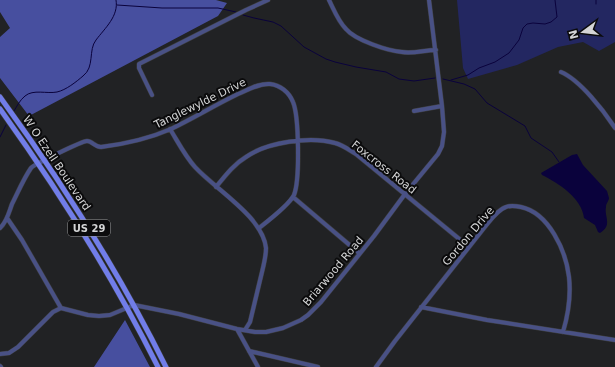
<svg xmlns="http://www.w3.org/2000/svg" width="615" height="367" viewBox="0 0 615 367" font-family="'DejaVu Sans',sans-serif">
  <style>
    .green { fill: #232761 }
    .forest { fill: #474f9f }
    .water { fill: #0a023c }
    .lines { fill: none; stroke-linecap: round; stroke-linejoin: round }
    .stream { stroke: #0a023c; stroke-width: 1 }
    .minor-casing { stroke: #3e3f40; stroke-width: 5 }
    .major-casing { stroke: #3e3f40; stroke-width: 6 }
    .minor { stroke: #495185; stroke-width: 4 }
    .major { stroke: #717de9; stroke-width: 5 }
    .labels { text-anchor: middle; stroke-width: 4; stroke-linejoin: round; paint-order: stroke }
    .shield { fill: #0b0b0c; stroke: #989899; stroke-width: 1 }
    .shield-label { font-size: 10px; font-weight: bold; fill: #d4d5d6 }
    .street-label { font-size: 11px; fill: #d4d5d6; stroke: #0b0b0c }
  </style>
  <rect width="100%" height="100%" fill="#212224"/>
  <path class="green" d="M457 0H615V42L599 51 583 42 558 47 517 65 468 79 463 68Z"/>
  <path class="forest" d="M0 0H216L227 3 218 16 29 116 0 78V37L10 28 0 12Z
    M125 320 150 367H94Z"/>
  <path class="water" d="M577 154 583 165 607 191 609 198C609 201 606 203 606 207 604 217 613 225 600 233L598 232 595 225 584 218C582 198 558 183 542 175L541 173 572 155Z"/>
  <g class="lines">
    <path class="stream" d="M596 4V0
      M117 5 162 8H218L236 12
      M243 15 254 18 273 22 281 26 304 47 326 59 335 62 356 67 386 72 399 79 414 81 435 78
      M443 79 464 84 475 89 487 103 525 126 531 138 552 152 559 162
      M451 80 468 75 479 68 495 62 509 53 519 40 523 28 527 24 533 23 545 24 551 22 557 17 555 0
      M14 111C17 106 20 100 25 96 33 89 47 94 57 92 66 90 76 82 83 76 95 67 88 50 96 40 105 28 119 16 116 0
      M0 137 6 125"/>
    <g class="minor-casing">
      <path id="minor" d="M329 0C334 10 338 21 346 29 355 40 388 51 402 52 413 54 425 50 436 50
        M561 72C580 80 604 111 615 128
        M152 95 139 68V64L246 10 268 0
        M414 111 442 106
        M170 129C178 142 185 156 195 167 215 189 263 217 266 248 266 256 264 264 262 272 258 289 254 306 250 322L245 330
        M216 187C225 176 234 164 246 157 267 142 310 136 335 143 343 145 349 150 356 154L469 247
        M293 197 359 253
        M7 218 22 240 61 308
        M0 228C7 222 9 212 12 204 18 192 24 178 31 168 33 165 82 141 87 141 92 141 95 147 101 147 125 144 148 139 171 129 194 118 215 105 238 94 248 90 259 83 270 84 280 85 289 92 293 102 299 116 300 180 294 195 289 205 268 221 259 228
        M421 307 487 320 615 340
        M237 329 258 367
        M249 351 318 367
        M0 354 9 353 18 347 53 312 61 308 88 315 99 316 110 315 134 305 179 314 237 329 255 332H266L283 328 301 320 308 315 321 302 374 236 405 194 438 154 442 146 444 132 442 106 429 0
        M0 366 1 367
        M376 367 395 341 484 228C490 221 497 210 506 207 511 205 516 206 521 207 549 213 566 251 569 277 571 295 568 315 563 332"/>
    </g>
    <g class="major-casing">
      <path id="major" d="M0 97C62 182 119 272 166 367
        M0 109C59 191 113 277 158 367"/>
    </g>
    <use href="#minor" class="minor"/>
    <use href="#major" class="major"/>
  </g>
  <g class="labels">
    <rect class="shield" x="68" y="220" width="42" height="16" rx="3"/>
    <g class="shield-label">
      <text x="89" y="232">US 29</text>
    </g>
    <g class="street-label">
      <text transform="translate(200 103) rotate(-26)" y="4">Tanglewylde Drive</text>
      <text transform="translate(57 163) rotate(56)" y="4">W O Ezell Boulevard</text>
      <text transform="translate(384 167) rotate(38)" y="4">Foxcross Road</text>
      <text transform="translate(468 236) rotate(-50)" y="4">Gordon Drive</text>
      <text transform="translate(333 271) rotate(-50)" y="4">Briarwood Road</text>
    </g>
  </g>
  <g transform="translate(583 32) rotate(255)" stroke="#0b0b0c" stroke-width="3" paint-order="stroke">
  <path d="M0-3L7 15L0 10L-7 15Z" fill="#d4d5d6"/>
  <text y="-6" font-size="11" font-weight="bold" text-anchor="middle" fill="#d4d5d6">N</text>
  </g>
</svg>
